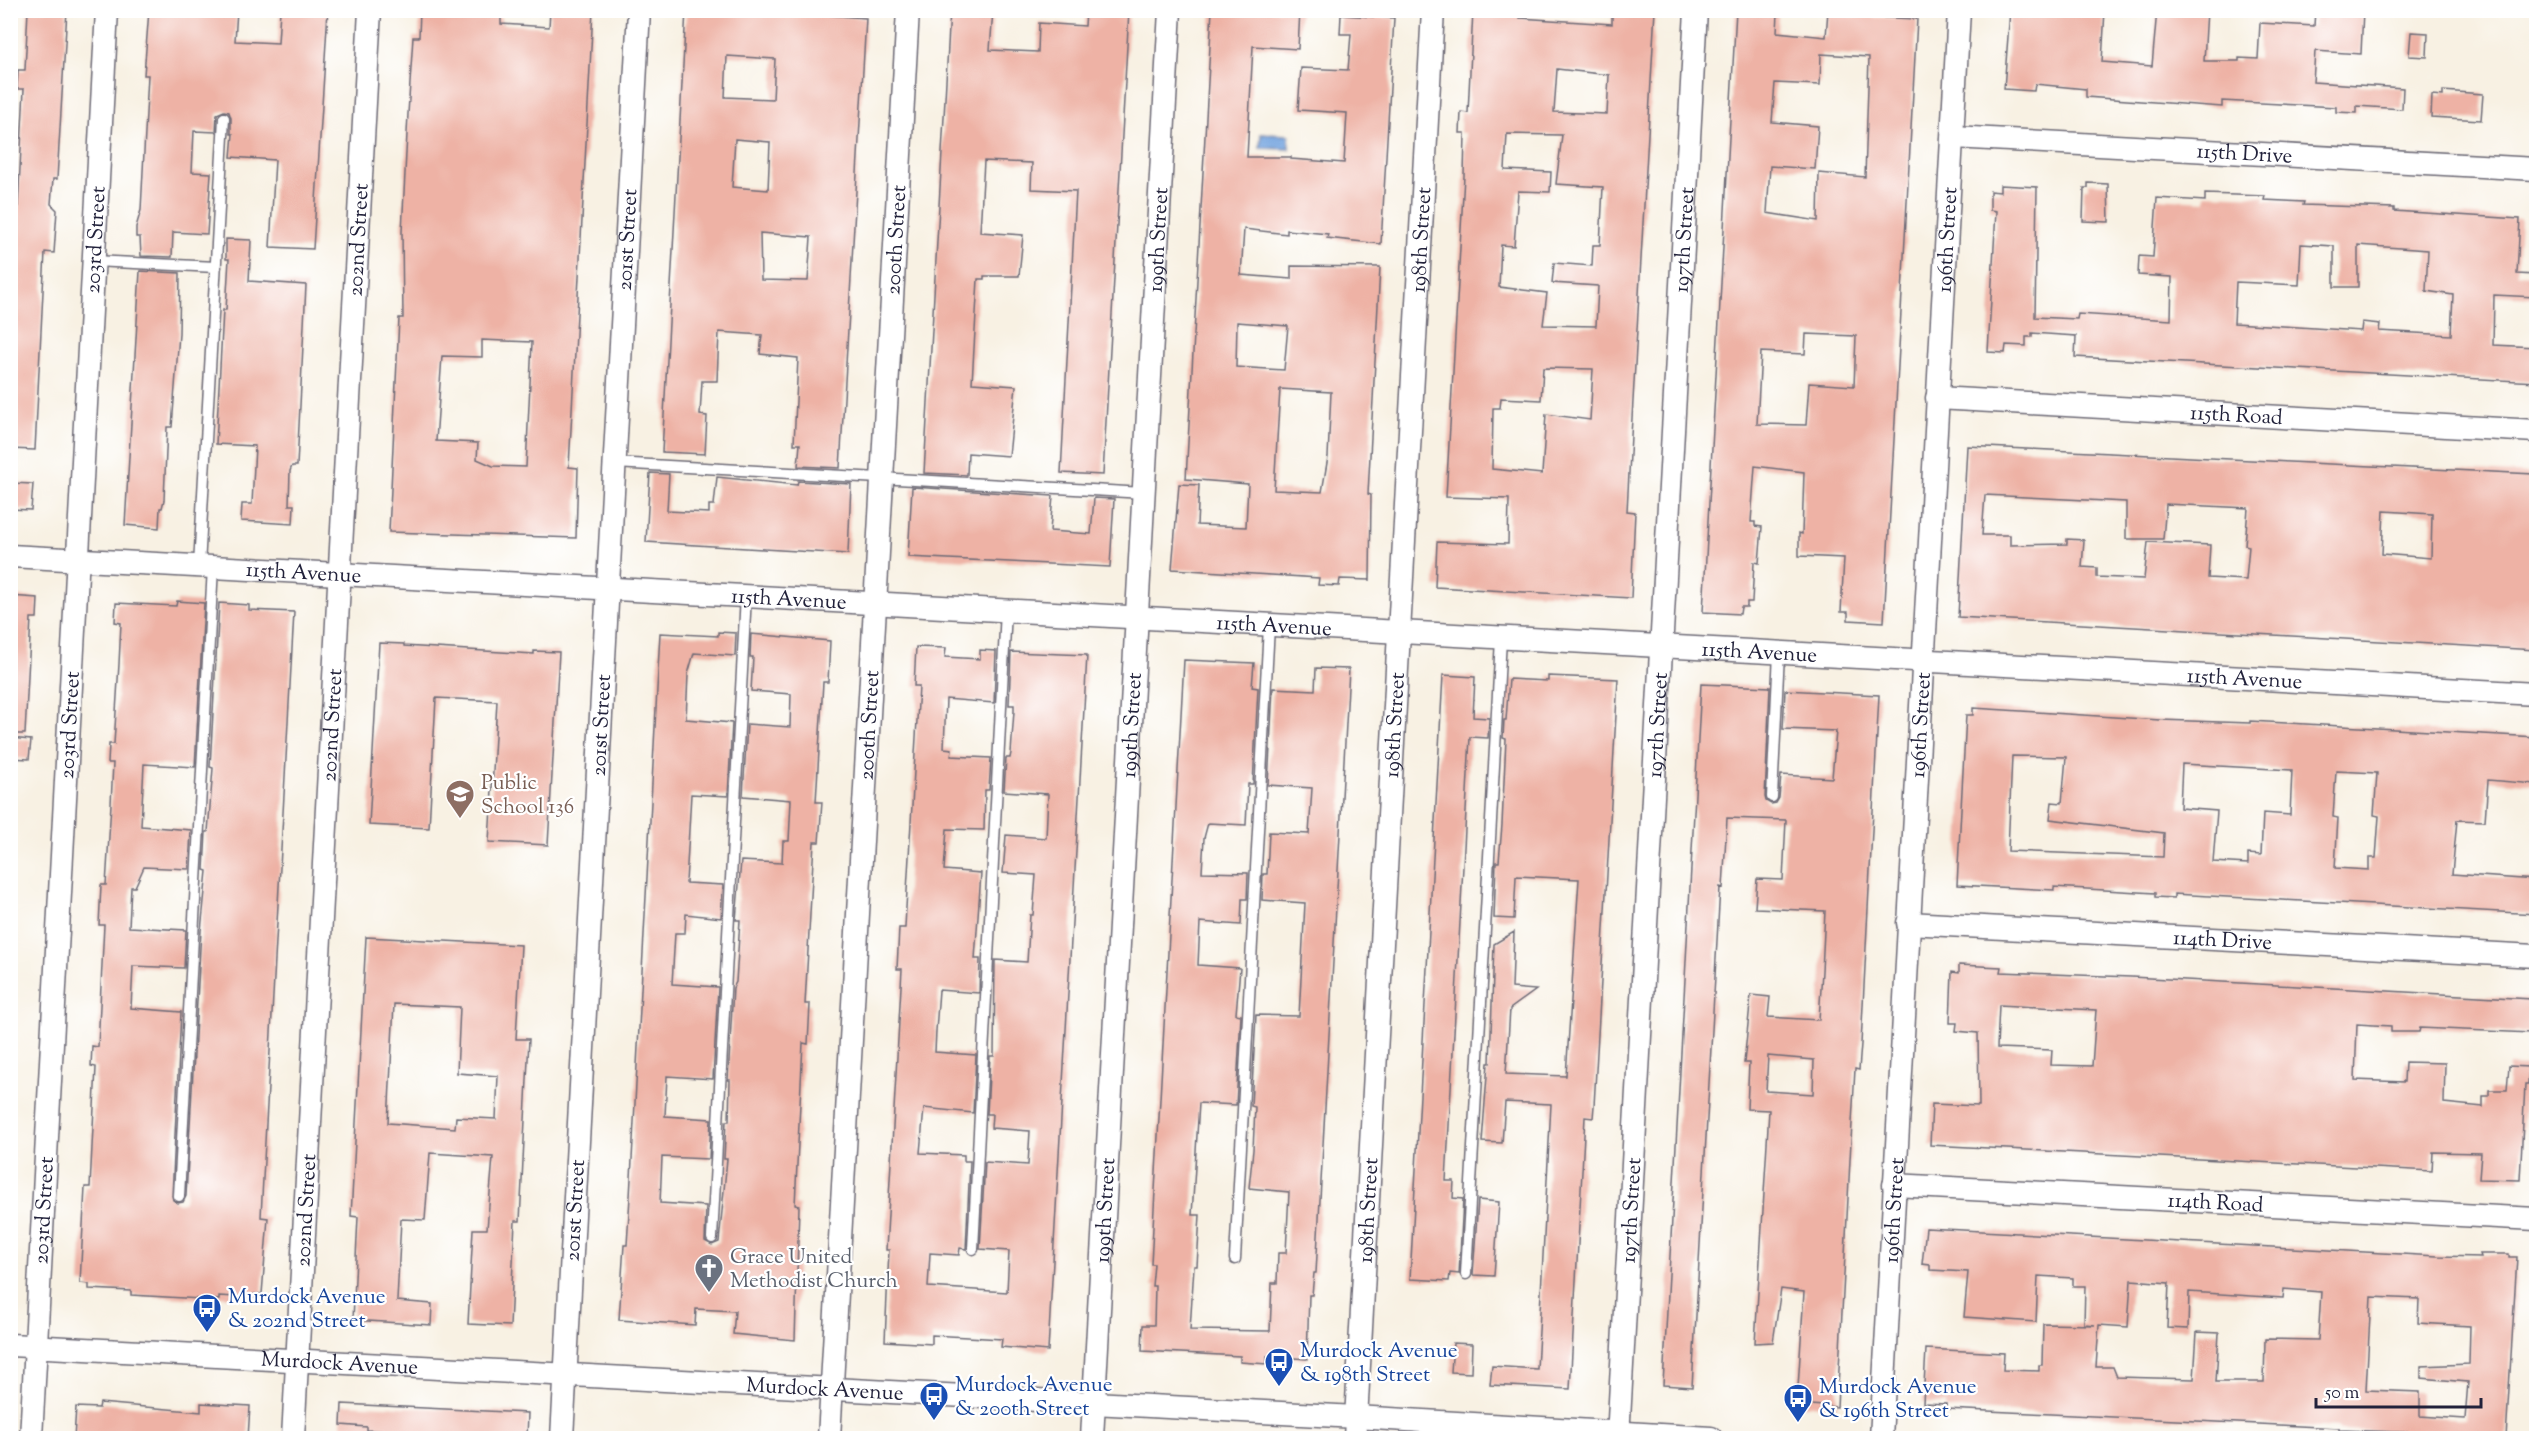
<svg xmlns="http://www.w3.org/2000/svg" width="2547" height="1449" viewBox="0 0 2547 1449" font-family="'Sorts Mill Goudy',serif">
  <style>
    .water { fill: #75a4df; stroke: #4c638d; stroke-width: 1.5 }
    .building { fill: #eeb2a5; fill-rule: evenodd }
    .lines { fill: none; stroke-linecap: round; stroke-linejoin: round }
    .service-casing { stroke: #6d6a76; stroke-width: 13 }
    .minor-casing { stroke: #6d6a76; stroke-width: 25 }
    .service { stroke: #fff; stroke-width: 10 }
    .minor { stroke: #fff; stroke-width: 22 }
    .labels { text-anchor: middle; stroke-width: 4.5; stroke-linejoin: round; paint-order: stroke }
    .street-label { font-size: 21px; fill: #22223b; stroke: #fff }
    .education-label { font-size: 21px; fill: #785e54; stroke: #fff; text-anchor: start }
    .worship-label { font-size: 21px; fill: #5b616d; stroke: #fff; text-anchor: start }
    .transit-label { font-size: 21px; fill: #164399; stroke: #fff; text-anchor: start }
  </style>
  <rect width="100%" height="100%" fill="#fff"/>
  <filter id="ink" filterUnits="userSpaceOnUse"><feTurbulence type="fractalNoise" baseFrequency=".0167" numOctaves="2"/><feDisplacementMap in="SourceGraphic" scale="12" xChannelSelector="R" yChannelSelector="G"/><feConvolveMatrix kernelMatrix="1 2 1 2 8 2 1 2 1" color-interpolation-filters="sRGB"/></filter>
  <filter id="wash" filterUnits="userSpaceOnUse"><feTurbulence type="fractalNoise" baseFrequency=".008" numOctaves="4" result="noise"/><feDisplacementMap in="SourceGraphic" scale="24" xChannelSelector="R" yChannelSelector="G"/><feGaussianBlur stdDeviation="1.35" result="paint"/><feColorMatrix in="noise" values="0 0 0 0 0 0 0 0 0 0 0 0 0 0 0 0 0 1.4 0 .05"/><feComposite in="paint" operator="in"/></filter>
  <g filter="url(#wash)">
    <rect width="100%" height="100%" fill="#f8f1e3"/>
    <path class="water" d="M1261 134 1289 135V149L1260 148Z"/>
    <g id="blocks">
      <path class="building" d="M28 10H67L57 179H53L51 204 57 210 54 253 45 252 35 450 10 449V266H15L24 89H17L18 70H25Z
        M149 10H237L235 41 278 43 280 10H328L313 249 270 247 275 160 231 157 233 134H231V118L229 112 224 111 217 114 216 132 194 131 192 172 211 173 207 234 173 232 172 257 141 256 140 237H136V227L141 210 148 75H144Z
        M420 10H461V14L501 17V24L549 27 550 10H593L569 467 578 468 576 538 389 532 399 318H403L402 232 408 114 413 37H419ZM482 340 532 342 526 467 493 466 477 459 478 443 436 441 442 356 482 357Z
        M686 10H798V13L866 18 840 468 798 466 800 444H794L798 358 760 354 762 335 719 332 717 381H702L700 415 707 416 705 454 662 452ZM727 56 775 59 773 99 725 97ZM735 139 770 142 768 190 732 187ZM760 233 811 237 808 281 761 280Z
        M950 10H993L990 50 1038 52 1039 23 1085 26 1086 10H1129L1103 475 1061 473 1076 191 1031 189 1032 163 984 161 980 232 1023 235 1019 276H984V279H978L972 383 1016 386 1009 456 968 453 967 475 924 473Z
        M1212 10H1300L1298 49 1253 46 1247 157H1291V159L1344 163 1347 113 1298 110 1301 68 1348 70 1351 34H1340L1341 15 1394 18 1381 244 1327 238 1328 234 1287 230V234L1244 229 1241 275 1291 279V266L1380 267 1368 494 1371 495 1370 580 1340 579 1339 586 1318 585 1319 578 1172 569 1179 484 1199 485 1197 525 1246 527 1248 484 1186 479ZM1237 322 1288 326 1284 370 1236 367ZM1280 389 1331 392 1328 457 1322 492 1274 490Z
        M1473 10H1521L1520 18 1612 24V10H1655L1630 454 1627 511 1635 512 1631 598 1435 587 1437 542 1508 544 1509 499 1446 497 1464 176 1465 133H1460L1461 112 1468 113ZM1557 69 1609 75 1607 114 1554 112ZM1507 134 1562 135 1556 184 1603 187 1600 245H1593L1592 266 1554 263 1552 283 1598 286 1596 326 1543 325 1547 293 1499 287 1501 245 1514 246 1518 191 1550 192 1551 172 1505 170ZM1543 368 1593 369 1590 420 1546 414 1542 474 1492 469 1493 408H1500L1501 398 1541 400Z
        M1736 10H1772V13H1778L1777 32 1826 37 1828 10H1846V16L1917 19 1884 622 1848 620V612H1841L1844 558 1799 556V533L1802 534 1804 472 1755 466 1751 522H1755V526L1762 527 1759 563 1754 562 1752 602H1747V607H1741L1740 614 1703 612ZM1821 54 1869 57 1865 177 1819 173 1818 221 1767 213 1770 166 1815 169 1818 126 1772 122 1775 83 1820 85ZM1806 334 1856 336 1854 386 1809 383 1806 425 1757 424 1761 352 1805 354Z
        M2010 10H2105L2102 62 2152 66 2157 10H2207L2204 61H2239V58L2258 59 2260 23 2314 26 2315 10H2363L2361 54 2315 51 2313 82 2403 88 2402 109 2357 106V113L2336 112V107L2222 101V107L2086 97V89L2035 84 2034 91 2004 89Z
        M2411 32 2428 33 2427 57 2409 56Z
        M2443 91 2483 94 2481 120 2431 117 2432 95 2443 96Z
        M2088 183 2108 184 2109 222 2083 221 2084 188H2088Z
        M2000 185 2037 187 2035 317 2077 319 2078 314 2171 320 2172 277 2138 275 2139 256 2153 257 2157 198 2205 201V194L2265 196 2264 200 2304 202 2303 205 2394 208V211L2520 219 2517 274 2536 275V297L2494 295 2493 345 2536 347V382L2075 357 2076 336 2032 333V337H2026V346L2006 345 2005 353 1988 352 1996 211 1990 210V191L2000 192ZM2301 244 2334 246V287H2358V245L2428 250 2426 291 2453 295 2451 335 2379 331 2380 324 2362 322 2361 331 2234 323 2236 282 2299 285Z
        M226 239 251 240 249 281 306 285 297 466H292L290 471 289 505H294L293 524 241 521 242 504H252L255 446 216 444 223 310H226L229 259H226Z
        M140 271 180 273 179 334 172 427H167L164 500 162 508H160L159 528 125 525Z
        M1967 446 2534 474 2533 489H2536V650L1958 617ZM1985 495 2126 502V539H2163L2166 504 2248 508 2245 545 2249 546 2246 580 2208 578 2210 545 2148 542 2144 579 2097 577V568L2082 567 2084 540 2067 539V544L2010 545V535H1982ZM2384 511 2432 514 2431 558 2382 554Z
        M650 473 669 474 667 511 709 513V505H714L717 477 797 485 798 481 851 484 848 554 646 542Z
        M10 483 33 484 31 510 10 509Z
        M912 487 1053 496 1050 531 1091 534 1094 498 1114 499 1110 567 908 557Z
        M10 596 38 598 37 618H31L25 734H10Z
        M177 601 204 603 195 767 144 764 141 826 191 830 189 869 144 867 135 887H131L129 927 186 930 184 968 133 966 131 1008 181 1012 172 1196 173 1200 178 1203 183 1202 186 1196 201 931 207 871 204 870 206 832H208L213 768 210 767 219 603 249 605V610L294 612 262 1197 261 1217 268 1218 262 1294H254V1298L219 1296V1300L131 1295V1291L89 1289V1284L80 1283 85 1187H90L96 1067 91 1066 92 1046 98 1047 102 965 104 925H99L101 885H106L111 804 113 763H108L109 744H114L119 664 121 623 115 622 116 603 176 606Z
        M718 632 736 633 735 656 694 653 688 674 686 719 732 723 728 796 691 794 686 883 723 885 721 918 686 914 685 933H675L672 984 718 987 713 1079 667 1076 665 1116 711 1119 709 1159 662 1157 660 1203 706 1206 705 1241 712 1245 719 1242 727 1159H724L726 1121H729L730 1080H728L733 988 736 982 740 920H736L741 861 782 863 783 841H789L790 821 791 800 743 796 747 724 790 727 791 694 751 691 753 657H750L751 634 830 641 828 682H823L816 802H822L819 842H814L805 1004H810L808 1044 803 1043 795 1205 799 1206 795 1340 733 1334 735 1311 696 1309 695 1325 619 1320 624 1245H627L630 1197 660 633 718 636Z
        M379 643 404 644V646L534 654V651L559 652 548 845 489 842 497 701 436 698 429 828 369 825Z
        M916 647 946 648 945 657 980 659V650L996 651 994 703 946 699 944 748 952 749 951 756 991 758 989 790H985L984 830 947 829 944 870 981 873 975 959H980L979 993 939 990 936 1031 935 1052 976 1055 973 1113 924 1108 920 1153 964 1155V1161H970L966 1249 960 1248 959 1255 930 1253 928 1287 1007 1292 1009 1251 980 1249 985 1162 1028 1165 1030 1131 991 1128 992 1114H987L990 1056H994L995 960 1027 962 1030 915H1033L1036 875 1003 873 1006 835 1046 838 1048 794 1004 791 1006 758H1010L1011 753 1014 711V705H1009L1011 652 1087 655 1048 1351 1001 1347 1002 1339 932 1335V1344L885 1341 889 1250H886L902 969H897L899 928H905L906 908 919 686H914Z
        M1184 660 1254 663 1252 687 1258 688 1253 784H1248L1246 825 1208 823 1204 838 1202 872 1248 873 1247 899H1242L1241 925 1200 922 1198 965 1240 968 1236 1014 1241 1015 1236 1105 1199 1103 1192 1215H1200L1197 1266H1194L1190 1330 1270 1331 1272 1283H1277L1278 1253H1286L1289 1192 1249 1188 1253 1150 1255 1107 1251 1106 1256 1015 1299 1016 1305 903 1262 900 1263 874H1267L1269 832 1309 834 1312 788 1268 785 1273 688 1315 690 1316 668 1349 669 1316 1273H1314L1312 1295H1309L1307 1359 1267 1356V1364L1240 1362V1356L1142 1351 1143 1325H1154L1155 1286H1152L1154 1264H1151Z
        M1443 675 1475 677 1473 717 1489 718 1488 738 1470 737 1446 1181H1454L1453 1198 1463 1199 1459 1274 1450 1273 1449 1281 1410 1279Z
        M1548 676 1618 679 1594 1106 1593 1118 1585 1117 1570 1389 1490 1385 1492 1366 1537 1369 1551 1104 1505 1102 1502 1143 1482 1142 1488 1063H1490L1494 944 1514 932 1512 988 1536 990 1510 1009 1506 1074 1566 1076 1579 879 1516 876 1514 919 1494 918 1496 862H1499L1502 825 1506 739 1503 738 1504 720H1506L1509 679 1548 681Z
        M1701 684 1770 687 1765 797 1766 801 1771 804 1776 803 1779 798 1781 775 1832 778 1836 731 1783 729 1785 690 1879 695 1861 1044 1859 1070 1855 1069 1851 1141 1837 1407 1797 1404 1804 1292 1781 1289 1773 1342 1755 1343 1769 1110 1747 1109 1749 1063H1744L1751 995 1770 997 1768 1017 1819 1020 1822 971 1825 911 1755 908 1757 879 1783 880 1786 820 1727 818 1723 888 1720 887 1692 1387 1663 1385ZM1768 1056 1814 1060 1813 1094 1766 1091Z
        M1973 708 2160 720 2250 723V721L2536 737V784L2488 780 2485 821 2457 820 2452 874 2536 880V914L2174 894V898L2155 897V893L2054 887V890L1957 885 1966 715H1973ZM2012 756 2066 757 2062 803 2052 802 2050 819 2164 833 2163 857 2008 851ZM2182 764 2292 770 2290 815 2263 813 2261 855 2248 854V864L2213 862 2217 811 2180 808ZM2336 771 2377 773 2374 815 2379 816 2376 858H2369V870L2335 868 2338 818 2333 817Z
        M10 738 31 740 29 759 10 758Z
        M366 937 521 945 516 1039H529L520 1221H515L510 1326 468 1324 473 1229H487L493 1157 430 1153 425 1220 401 1219 397 1301 432 1304 431 1325 353 1320 358 1217 351 1216ZM394 1004 460 1007 457 1073 498 1076 496 1119 456 1117 455 1128 388 1123Z
        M1959 965 2001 967 2000 972 2131 977 2532 999 2531 1033 2420 1028 2419 1032H2391V1026L2357 1024 2355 1080 2404 1082 2405 1062 2445 1063 2444 1103 2483 1107V1096H2489V1090H2507L2509 1066 2529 1067 2528 1085H2525L2520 1180 2479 1179 2481 1153 2433 1152 2432 1171 1930 1145 1932 1104 1979 1106 1978 1033 1956 1031 1957 1023H1950L1952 972 1959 973ZM1999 1005 2096 1010 2092 1066 2051 1065 2052 1050 1997 1048Z
        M1478 1200 1499 1202 1494 1276 1473 1275Z
        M1926 1228 2437 1256 2481 1257 2480 1254H2509V1257H2517L2506 1438H2484L2430 1435V1433L2339 1430V1428L1946 1409V1404L1923 1403 1926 1349 2004 1353 2003 1370 2039 1371V1365H2042L2043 1324 2095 1325 2084 1324 2085 1286H2073V1278L2038 1276 2036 1322 1964 1317 1968 1272 1930 1270V1265L1922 1264ZM2131 1280 2169 1283 2167 1328 2188 1329 2189 1292 2283 1298 2284 1289 2321 1292 2318 1340 2265 1339 2264 1382H2216L2219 1333 2197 1332 2194 1379 2117 1377 2113 1367H2096L2099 1325 2128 1327ZM2371 1297 2419 1299 2418 1323 2470 1326 2469 1364 2421 1366V1378L2468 1382 2465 1419 2420 1416V1392L2366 1390Z
        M1453 1343 1472 1344 1471 1373 1451 1372Z
        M100 1403 201 1412V1403L250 1406 248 1438H74L76 1407 99 1408Z
        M342 1404 528 1413 527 1438H406V1432L367 1430V1427L341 1425Z"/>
    </g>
  </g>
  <g filter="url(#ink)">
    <use href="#blocks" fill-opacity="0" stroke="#6d6a76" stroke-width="1.5"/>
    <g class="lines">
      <g class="service-casing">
        <path id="service" d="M94 261 216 267
          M615 463 1144 493
          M199 566 224 118
          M1772 797 1779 653
          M179 1196 213 567
          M712 1238 746 595
          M973 1249 1006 610
          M1235 1259 1269 626
          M1466 1274 1501 639"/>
      </g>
      <g class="minor-casing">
        <g id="minor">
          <path id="s1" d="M1953 137 2536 169"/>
          <path id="s2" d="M1937 398 2536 431"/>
          <path id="s3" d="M10 556 2536 694"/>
          <path id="s4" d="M1908 923 2536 956"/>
          <path id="s5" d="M1894 1185 2536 1219"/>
          <path id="s6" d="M10 1345 1356 1417 1711 1438"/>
          <path id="s7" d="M31 1438 107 10"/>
          <path id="s8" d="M293 1438 370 10"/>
          <path id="s9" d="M562 1438 639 10"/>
          <path id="s10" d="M829 1438 908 10"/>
          <path id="s11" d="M1092 1438 1170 10"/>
          <path id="s12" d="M1355 1438 1433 10"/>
          <path id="s13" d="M1618 1438 1696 10"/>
          <path id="s14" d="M1881 1438 1959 10"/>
        </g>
      </g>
      <use href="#service" class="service"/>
      <use href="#minor" class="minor"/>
    </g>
  </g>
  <defs>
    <g id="school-pin" transform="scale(1.5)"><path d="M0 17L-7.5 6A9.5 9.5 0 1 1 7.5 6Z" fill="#8d6e63" stroke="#fff"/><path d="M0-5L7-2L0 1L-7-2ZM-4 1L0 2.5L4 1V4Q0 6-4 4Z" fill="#fff"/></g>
    <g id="church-pin" transform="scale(1.5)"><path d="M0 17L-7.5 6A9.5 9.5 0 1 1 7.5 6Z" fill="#6b7280" stroke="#fff"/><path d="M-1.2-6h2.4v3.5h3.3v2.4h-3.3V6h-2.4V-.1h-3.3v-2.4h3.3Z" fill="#fff"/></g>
    <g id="bus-pin" transform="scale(1.5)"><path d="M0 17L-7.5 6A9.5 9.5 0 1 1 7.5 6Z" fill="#1a4fb4" stroke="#fff"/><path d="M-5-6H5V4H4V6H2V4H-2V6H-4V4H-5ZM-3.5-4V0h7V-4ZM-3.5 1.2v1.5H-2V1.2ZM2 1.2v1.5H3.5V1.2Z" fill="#fff"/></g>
  </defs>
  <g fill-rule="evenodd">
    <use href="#school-pin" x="460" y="794"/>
    <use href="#church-pin" x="709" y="1268"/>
    <use href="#bus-pin" x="207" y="1308"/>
    <use href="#bus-pin" x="1279" y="1362"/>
    <use href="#bus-pin" x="934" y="1396"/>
    <use href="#bus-pin" x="1798" y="1398"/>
  </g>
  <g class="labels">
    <g class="street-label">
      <text dy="7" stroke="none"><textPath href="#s1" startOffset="292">115th Drive</textPath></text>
      <text dy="7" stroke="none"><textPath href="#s7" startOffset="1200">203rd Street</textPath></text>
      <text dy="7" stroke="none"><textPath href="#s8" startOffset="1200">202nd Street</textPath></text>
      <text dy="7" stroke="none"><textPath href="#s9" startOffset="1200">201st Street</textPath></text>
      <text dy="7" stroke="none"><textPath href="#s10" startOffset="1200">200th Street</textPath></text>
      <text dy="7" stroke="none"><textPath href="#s11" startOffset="1200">199th Street</textPath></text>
      <text dy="7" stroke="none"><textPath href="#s12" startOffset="1200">198th Street</textPath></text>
      <text dy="7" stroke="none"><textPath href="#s13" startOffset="1200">197th Street</textPath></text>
      <text dy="7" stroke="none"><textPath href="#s14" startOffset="1200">196th Street</textPath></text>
      <text dy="7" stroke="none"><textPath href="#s2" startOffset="300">115th Road</textPath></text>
      <text dy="7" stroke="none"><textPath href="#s3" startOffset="294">115th Avenue</textPath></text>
      <text dy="7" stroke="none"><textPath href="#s3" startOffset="780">115th Avenue</textPath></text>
      <text dy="7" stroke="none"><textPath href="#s3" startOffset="1266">115th Avenue</textPath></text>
      <text dy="7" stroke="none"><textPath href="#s3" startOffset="1752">115th Avenue</textPath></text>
      <text dy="7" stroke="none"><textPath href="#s3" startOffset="2238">115th Avenue</textPath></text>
      <text dy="7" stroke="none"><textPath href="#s9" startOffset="714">201st Street</textPath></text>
      <text dy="7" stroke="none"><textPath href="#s11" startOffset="714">199th Street</textPath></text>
      <text dy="7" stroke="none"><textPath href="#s12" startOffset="714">198th Street</textPath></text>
      <text dy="7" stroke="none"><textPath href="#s13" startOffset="714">197th Street</textPath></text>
      <text dy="7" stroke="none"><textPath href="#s14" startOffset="714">196th Street</textPath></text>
      <text dy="7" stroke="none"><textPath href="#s7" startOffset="714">203rd Street</textPath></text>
      <text dy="7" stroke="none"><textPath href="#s8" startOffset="714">202nd Street</textPath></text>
      <text dy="7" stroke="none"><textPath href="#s10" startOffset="714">200th Street</textPath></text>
      <text dy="7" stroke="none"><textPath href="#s4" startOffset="315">114th Drive</textPath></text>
      <text dy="7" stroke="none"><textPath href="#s5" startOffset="322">114th Road</textPath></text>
      <text dy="7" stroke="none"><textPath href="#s7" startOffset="228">203rd Street</textPath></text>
      <text dy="7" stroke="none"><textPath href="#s8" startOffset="228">202nd Street</textPath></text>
      <text dy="7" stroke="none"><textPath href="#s9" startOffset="228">201st Street</textPath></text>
      <text dy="7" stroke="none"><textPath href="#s11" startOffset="228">199th Street</textPath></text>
      <text dy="7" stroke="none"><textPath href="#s12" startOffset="228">198th Street</textPath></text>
      <text dy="7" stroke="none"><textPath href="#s13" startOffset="228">197th Street</textPath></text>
      <text dy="7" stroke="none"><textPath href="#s14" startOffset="228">196th Street</textPath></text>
      <text dy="7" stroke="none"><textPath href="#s6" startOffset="330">Murdock Avenue</textPath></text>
      <text dy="7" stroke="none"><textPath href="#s6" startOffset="816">Murdock Avenue</textPath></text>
    </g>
    <g class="education-label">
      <text x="481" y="789">Public<tspan x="481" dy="24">School 136</tspan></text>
    </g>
    <g class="worship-label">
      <text x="730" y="1263">Grace United<tspan x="730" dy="24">Methodist Church</tspan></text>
    </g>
    <g class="transit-label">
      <text x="228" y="1303">Murdock Avenue<tspan x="228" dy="24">&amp; 202nd Street</tspan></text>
      <text x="1300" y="1357">Murdock Avenue<tspan x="1300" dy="24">&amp; 198th Street</tspan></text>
      <text x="955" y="1391">Murdock Avenue<tspan x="955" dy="24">&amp; 200th Street</tspan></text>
      <text x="1819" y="1393">Murdock Avenue<tspan x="1819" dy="24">&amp; 196th Street</tspan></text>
    </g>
  </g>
  <rect width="2547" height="1449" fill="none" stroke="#fff" stroke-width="36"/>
  <path d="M2316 1398v9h165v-9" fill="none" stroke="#22223b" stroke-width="3"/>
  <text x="2325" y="1398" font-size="18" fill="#22223b" stroke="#ffffff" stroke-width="4.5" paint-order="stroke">50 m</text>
</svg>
